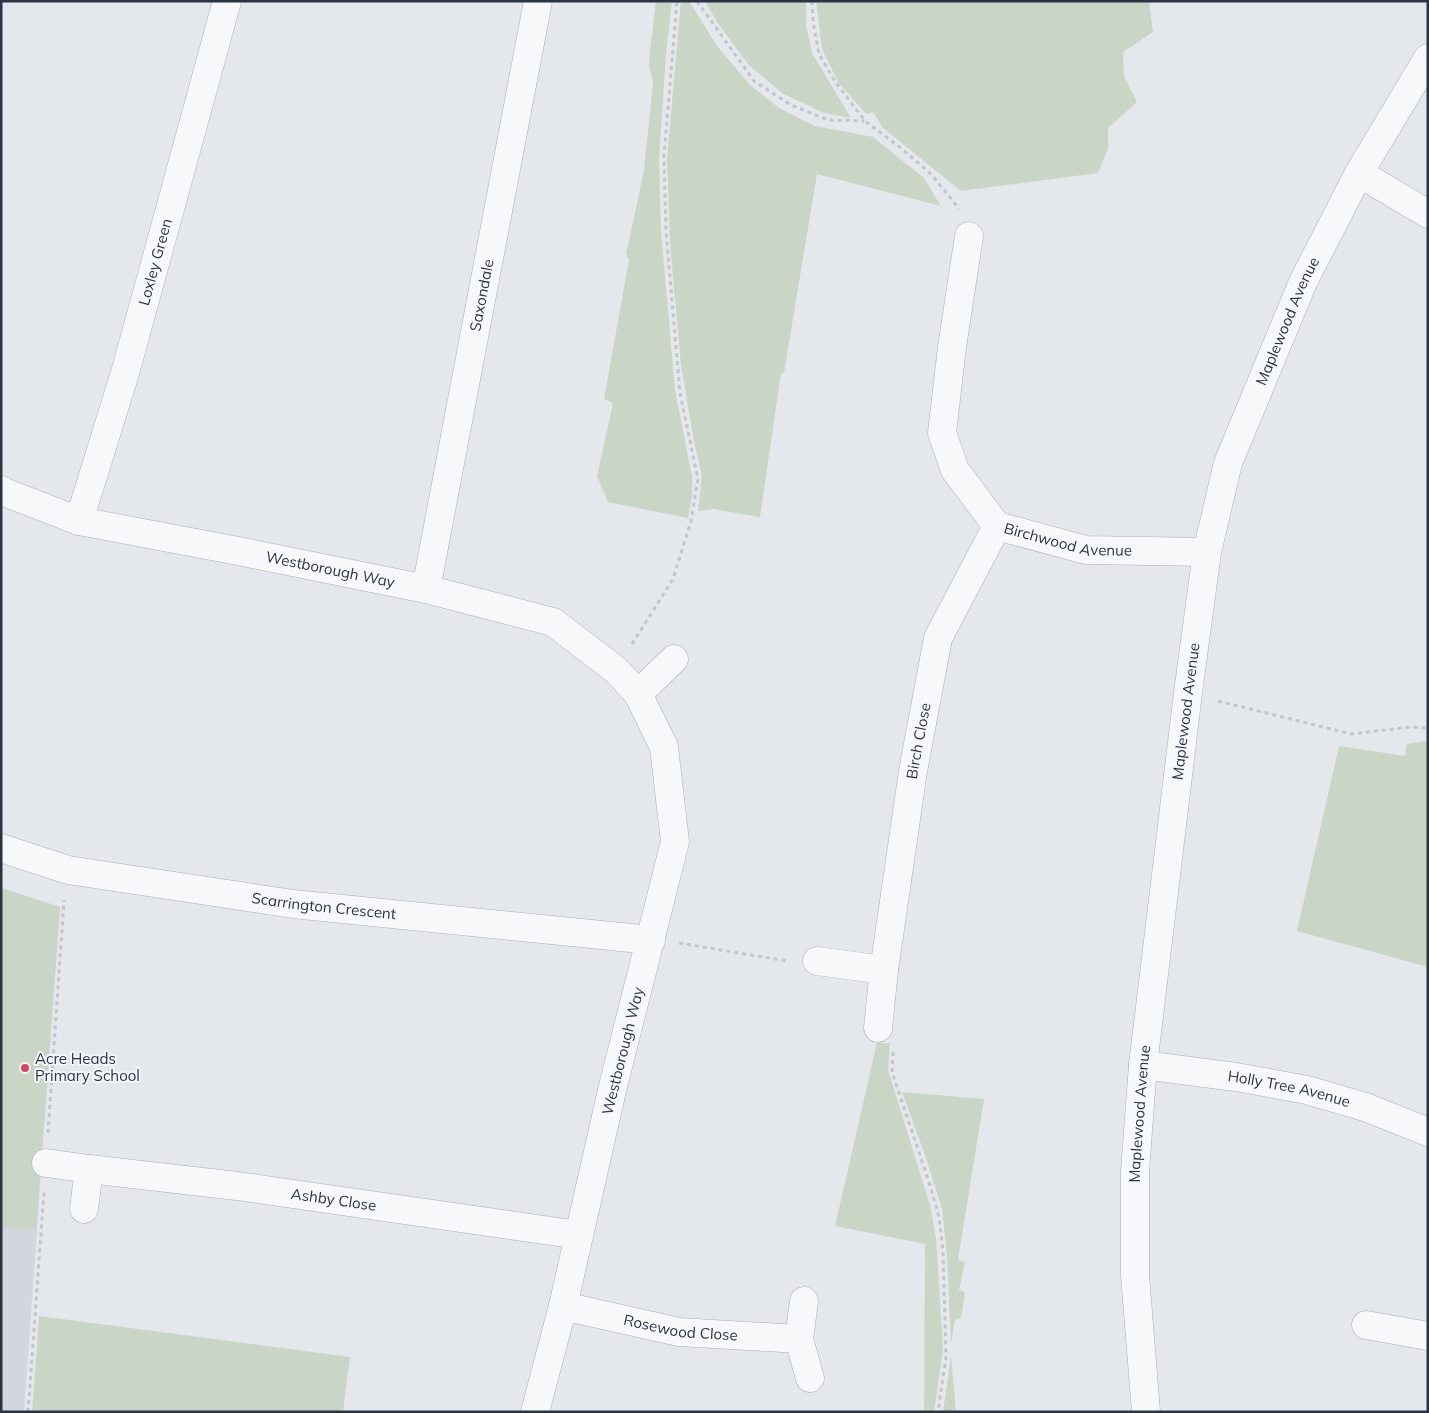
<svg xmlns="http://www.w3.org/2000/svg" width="1429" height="1413" viewBox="0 0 1429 1413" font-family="Mulish,sans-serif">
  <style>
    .built { fill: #d2d6de }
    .green { fill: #c9d6c5 }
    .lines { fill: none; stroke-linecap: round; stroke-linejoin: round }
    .street-casing { stroke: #a9aeb7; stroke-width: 29 }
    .path { stroke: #c2c5cb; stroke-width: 3; stroke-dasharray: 4 4; stroke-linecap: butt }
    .street { stroke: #f7f8fa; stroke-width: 28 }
    .poi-dot { fill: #d1495b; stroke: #f4f6f9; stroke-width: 2 }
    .labels { text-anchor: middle; stroke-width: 4; stroke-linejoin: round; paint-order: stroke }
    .street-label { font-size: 15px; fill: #2b3445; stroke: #f4f6f9 }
    .poi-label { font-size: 15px; fill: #2b3445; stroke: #f4f6f9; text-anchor: start }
  </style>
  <rect width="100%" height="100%" fill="#e4e7ec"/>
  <path class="built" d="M1 888 60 907 24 1412H1Z"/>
  <path class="green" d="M656 1H672L666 54 659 159 661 231 675 390 692 476V497L688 518 608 502 597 476 613 403 604 399 629 260 626 253 628 246 644 170 653 83 649 65 650 51Z
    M681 1H689L717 46 750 85 779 108 815 126 873 137 924 178 941 206 817 174 784 373H781L760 517 713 509 698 511 702 475 694 441 681 365 670 243 667 159Z
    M705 1H806V25L812 53 851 118 824 113 782 93 748 64 717 22Z
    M816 1H1149L1153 32 1123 52 1124 76 1137 102 1108 128V149L1098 173 961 191 883 128 873 112 866 114 838 82 822 49Z
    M1424 741H1428V967L1297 931 1339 746 1405 756 1407 744Z
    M1 888 60 907 36 1229 1 1227Z
    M877 1043H890L888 1070 930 1205 936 1238 943 1350 934 1412H924L925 1244 835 1226Z
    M902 1092 984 1099 958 1260 965 1262 959 1290 965 1292 961 1318 955 1320 951 1344 947 1255 942 1209 925 1155Z
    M39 1316 350 1357 343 1412H32Z
    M951 1356 956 1412H943Z"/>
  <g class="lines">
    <g class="street-casing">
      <g id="street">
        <path d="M1359 173 1428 214"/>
        <path id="s1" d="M969 236 952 347 942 433 955 470 997 526 1086 550 1207 552"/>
        <path id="s2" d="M1 490 4 492 79 521 233 550 426 589 553 622 616 670 638 694 664 747 675 842 613 1086 563 1306 535 1412"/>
        <path id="s3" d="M79 521 125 373 227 1"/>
        <path id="s4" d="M426 589 538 1"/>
        <path d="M638 694 674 659"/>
        <path id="s5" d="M1 848 68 870 293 904 651 940"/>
        <path d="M817 961 884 970"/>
        <path id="s6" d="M878 1028 884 970 913 771 938 638 997 526"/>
        <path id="s7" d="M1143 1065 1236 1077 1307 1090 1365 1107 1428 1132"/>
        <path id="s8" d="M46 1163 89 1169 237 1186 579 1235"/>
        <path d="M84 1209 89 1169"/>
        <path d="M804 1301 799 1339 810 1378"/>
        <path id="s9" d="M563 1306 679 1332 799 1339"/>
        <path d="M1366 1325 1428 1336"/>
        <path id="s10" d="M1146 1412 1135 1275V1171L1143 1065 1188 693 1207 552 1228 463 1303 282 1359 173 1428 58"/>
      </g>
    </g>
    <path class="path" d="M697 1 754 81 791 105 828 120 864 121
      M812 1 813 22 819 54 834 80 865 121 897 145 929 172 949 196 959 209
      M632 644 673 579 691 521 698 479 680 393 666 231 664 156 677 1
      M1218 701 1351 734 1410 727 1428 728
      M679 943 787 961
      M893 1052 892 1072 930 1185 939 1217 943 1251 946 1357 938 1412
      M48 1133 64 900
      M28 1412 44 1192"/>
    <use href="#street" class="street"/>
  </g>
  <circle class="poi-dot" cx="25" cy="1068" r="5"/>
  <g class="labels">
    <g class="street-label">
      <text dy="5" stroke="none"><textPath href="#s3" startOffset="270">Loxley Green</textPath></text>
      <text dy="5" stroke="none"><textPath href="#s4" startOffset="299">Saxondale</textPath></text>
      <text dy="5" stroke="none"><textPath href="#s10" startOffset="1110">Maplewood Avenue</textPath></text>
      <text dy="5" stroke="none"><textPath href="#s1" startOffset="381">Birchwood Avenue</textPath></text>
      <text dy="5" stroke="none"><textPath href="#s2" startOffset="340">Westborough Way</textPath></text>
      <text dy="5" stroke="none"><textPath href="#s10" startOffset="704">Maplewood Avenue</textPath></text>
      <text dy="5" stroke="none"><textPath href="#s6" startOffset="290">Birch Close</textPath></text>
      <text dy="5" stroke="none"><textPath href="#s5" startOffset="329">Scarrington Crescent</textPath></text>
      <text transform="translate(623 1051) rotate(-76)" y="5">Westborough Way</text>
      <text dy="5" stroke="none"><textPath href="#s7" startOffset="148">Holly Tree Avenue</textPath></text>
      <text dy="5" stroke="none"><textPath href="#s10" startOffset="299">Maplewood Avenue</textPath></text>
      <text dy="5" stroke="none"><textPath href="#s8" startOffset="290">Ashby Close</textPath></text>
      <text dy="5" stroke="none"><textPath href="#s9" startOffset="120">Rosewood Close</textPath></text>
    </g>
    <g class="poi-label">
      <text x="35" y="1064">Acre Heads<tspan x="35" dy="17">Primary School</tspan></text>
    </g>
  </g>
  <rect width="1429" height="1413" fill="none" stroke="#2b3445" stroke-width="5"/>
</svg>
